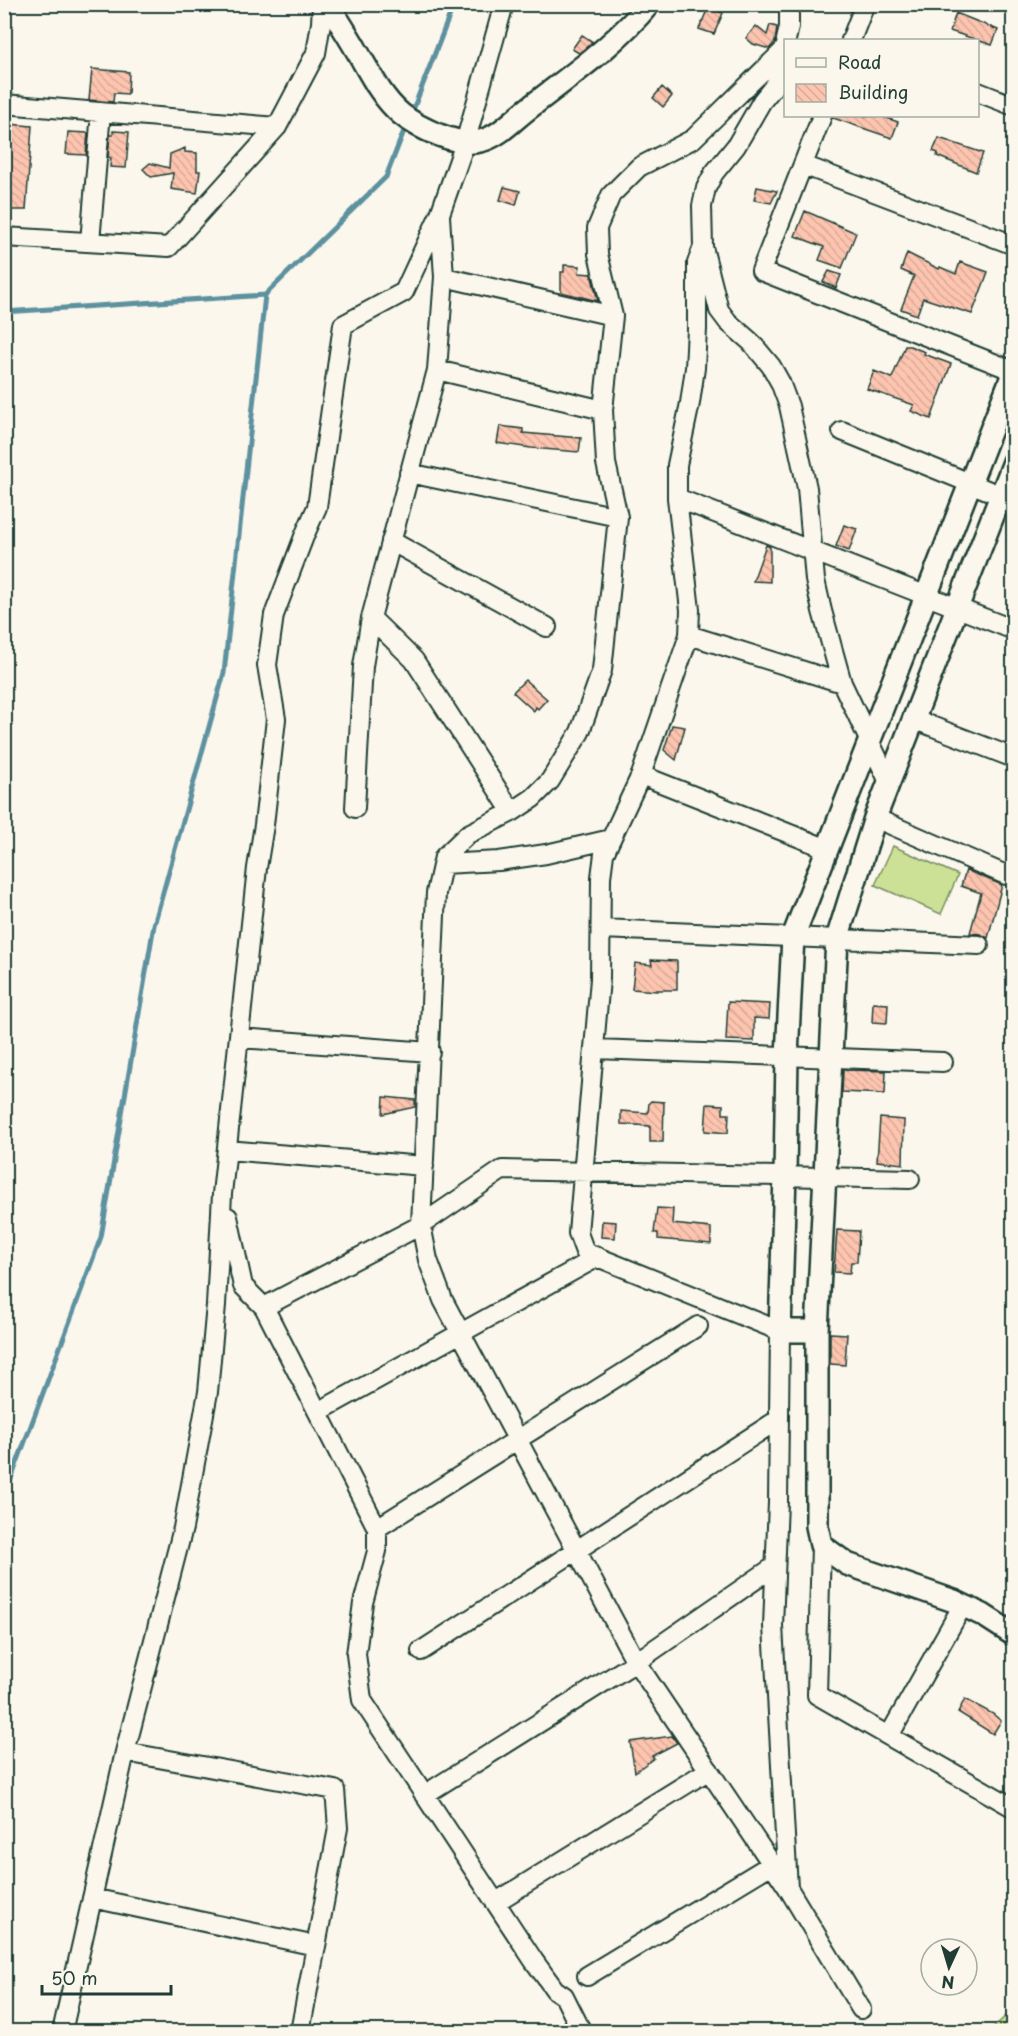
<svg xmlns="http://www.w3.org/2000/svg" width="1018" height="2036" viewBox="0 0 1018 2036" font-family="'Playpen Sans',sans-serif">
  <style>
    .green { fill: #cde196; stroke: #768f65; stroke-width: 1.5 }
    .park { fill: url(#park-tufts); stroke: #768f65; stroke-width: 1.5 }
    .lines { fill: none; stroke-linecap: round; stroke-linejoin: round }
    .stream { stroke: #5d919f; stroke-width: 5 }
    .building { fill: url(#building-back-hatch); stroke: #1f3d34; stroke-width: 1.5 }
    .minor-casing { stroke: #1f3d34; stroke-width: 22 }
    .tertiary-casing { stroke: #1f3d34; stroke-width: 26 }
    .minor { stroke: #fbf7ec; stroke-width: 18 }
    .tertiary { stroke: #fbf7ec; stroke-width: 21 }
  </style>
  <defs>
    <pattern id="park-tufts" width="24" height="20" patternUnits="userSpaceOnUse" patternTransform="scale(1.5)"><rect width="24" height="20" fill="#cde196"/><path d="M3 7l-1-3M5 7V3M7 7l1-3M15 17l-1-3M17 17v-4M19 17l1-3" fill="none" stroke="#b0c282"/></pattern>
    <pattern id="building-back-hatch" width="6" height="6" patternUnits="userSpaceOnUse" patternTransform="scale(1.5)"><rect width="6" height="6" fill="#fdc5b0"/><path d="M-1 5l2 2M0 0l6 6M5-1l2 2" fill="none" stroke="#d8aa98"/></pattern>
  </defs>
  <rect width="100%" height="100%" fill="#fbf7ec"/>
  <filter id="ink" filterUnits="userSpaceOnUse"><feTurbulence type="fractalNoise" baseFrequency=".0167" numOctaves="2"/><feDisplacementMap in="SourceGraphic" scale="12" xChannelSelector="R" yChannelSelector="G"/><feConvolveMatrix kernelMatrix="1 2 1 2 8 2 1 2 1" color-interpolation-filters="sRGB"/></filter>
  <g filter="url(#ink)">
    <path class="green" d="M893 846 958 875 941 914 875 885Z"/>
    <path class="park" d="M1013 2010V2031H989Z"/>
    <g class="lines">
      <path class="stream" d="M411 115 454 4
        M4 312 265 295
        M4 1498 101 1237 154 925 224 673 265 295 386 177 407 123"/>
    </g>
    <path class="building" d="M708 8 723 13 714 34 699 29Z
      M956 13 998 30 992 45 950 31Z
      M770 25 777 27 775 42 769 49 753 44 746 38 756 26 767 35Z
      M582 35 593 42 579 53 572 49Z
      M92 69 129 72 128 94 114 93 113 102 89 100Z
      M662 87 672 96 663 107 653 98Z
      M833 116H881L898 122 892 138 833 118Z
      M9 124 32 126 26 210H5Z
      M113 131 129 132 126 168 110 167 111 158 108 157 110 135H113Z
      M68 132 88 133 86 155 66 154Z
      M939 138 983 153 976 172 937 156 938 153 933 151Z
      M185 148V152L197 153V171H200L197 193 171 189 173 173 151 177 143 169 150 163 169 168 170 154Z
      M504 187 520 191 516 205 500 200Z
      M757 187 777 191 771 203 754 200Z
      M805 211 856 233 842 268 819 260 824 247 795 236Z
      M907 253 939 269 940 267 956 274 960 262 988 272 972 314 923 298 917 315 901 309 914 276 901 270Z
      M564 265 580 266 579 273 591 274 598 301 561 292V272H564Z
      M829 271 841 275 836 288 823 282Z
      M905 346H910L925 352 924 354 951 364 931 419 911 411 914 405 867 389 874 371 892 378Z
      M500 426 523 429V433L581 438 579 452 531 448 497 443Z
      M844 525 857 529 849 551 836 546Z
      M766 545 770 547V582L753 581Z
      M525 680 547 699 538 709 536 707 534 711 513 692Z
      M672 725 685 727 676 760 664 750Z
      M966 870 1002 885 988 938 980 934 970 933 981 893 961 886Z
      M651 960 677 961V990H657V991L632 989 635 963 652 965Z
      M728 1002 770 1004 769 1019 754 1018V1041L726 1040Z
      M873 1003 888 1004 887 1023 872 1022Z
      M843 1070 886 1071 885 1094 842 1092Z
      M384 1097 415 1100V1107L383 1114Z
      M651 1101 664 1102 663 1142H650V1126L621 1124V1111L648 1113 649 1103Z
      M707 1104 723 1105V1114H729L728 1133 705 1131Z
      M880 1118 904 1120 903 1164 877 1161Z
      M657 1208 673 1209 672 1224 711 1228V1244L658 1239V1233H654Z
      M602 1221 616 1222 615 1238 601 1237Z
      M837 1230 859 1231 857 1262H851L850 1273 834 1272Z
      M830 1333 847 1334 845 1365 830 1364Z
      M965 1699 993 1714 1001 1721 993 1734 958 1712Z
      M672 1736 677 1743 652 1756 654 1758 635 1772 630 1742Z"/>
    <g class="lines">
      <g class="minor-casing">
        <path id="minor" d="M786 40 789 27V4
          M851 40 865 4
          M785 47 781 70 775 85 762 101 736 146 714 173 706 188 702 206 703 247 719 310 728 322 751 342 771 366 780 382 789 406 807 488 815 580 822 611 842 683 889 782
          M784 50 693 139 639 167 611 195 597 228 598 254 613 316 603 410 606 463 618 517 602 670 580 732 550 781 533 798 512 812 468 834 444 857 436 893 421 1225 428 1260 443 1300 636 1662 788 1888 861 2009
          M978 92 1014 106
          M4 104 277 127
          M822 116 761 271 1014 371
          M803 165 1014 245
          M4 237 169 247 277 127 316 53 321 23 322 4
          M90 242 101 112
          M703 247 697 263V329L695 368 690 403 677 465V498L690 610 689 635 641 775 604 854 601 877 600 979 578 1233 585 1252 780 1331 778 1502 773 1626 788 1888
          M444 277 613 316
          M437 370 603 410
          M842 431 1014 501
          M409 473 618 517
          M677 498 1014 630
          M391 541 547 627
          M371 618 414 660 512 812
          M689 635 842 683
          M913 719 1014 758
          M641 775 828 849
          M355 808 363 666 371 618 437 370 444 277 440 216
          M875 818 1006 875
          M443 864 499 861 546 854 611 839
          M602 929 979 945
          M240 1038 430 1052
          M595 1049 943 1062
          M227 1150 424 1166
          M228 1217 243 1286 264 1307 377 1528V1551L363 1603 356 1654 362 1700 534 1961 555 1990 564 1996 582 2032
          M264 1307 421 1225 502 1170 910 1179
          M318 1412 598 1257
          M377 1528 698 1326
          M821 1545 817 1695 1014 1808
          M421 1651 779 1419
          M889 1736 963 1605
          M125 1752 335 1790 338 1828 300 2032
          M424 1795 636 1662 775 1566
          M92 1898 316 1946
          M496 1902 709 1770
          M587 1976 772 1864
          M62 2032 125 1752 183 1528 208 1392 216 1305 222 1194 257 868 264 825 276 719 267 665 274 615 305 534 317 507 343 325 404 292 440 214 465 143 504 4"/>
      </g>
      <g class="tertiary-casing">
        <path id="tertiary" d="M328 4C338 20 348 35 357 51 370 73 381 97 401 114 418 128 459 147 480 141 499 137 514 119 529 108 571 75 614 46 649 4
          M1014 371 793 937 787 1056 785 1175 780 1331H817L837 939 875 818 1014 462
          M817 1331V1526L821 1545 847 1564 954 1601 983 1615 1014 1635"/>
      </g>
      <use href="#minor" class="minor"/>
      <use href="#tertiary" class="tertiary"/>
    </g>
  </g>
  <rect width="1018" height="2036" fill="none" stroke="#fbf7ec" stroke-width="24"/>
  <rect x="12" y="12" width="994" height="2012" fill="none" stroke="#1f3d34" stroke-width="2" filter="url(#ink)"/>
  <rect x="784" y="39" width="195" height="78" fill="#fbf7ec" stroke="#a3ada2" stroke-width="1.5"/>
  <rect x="796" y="58" width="30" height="9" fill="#fbf7ec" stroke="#a3ada2" stroke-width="1.5"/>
  <text x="838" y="69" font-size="18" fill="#1f3d34">Road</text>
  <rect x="796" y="84" width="30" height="18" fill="url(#building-back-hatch)" stroke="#a3ada2" stroke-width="1.5"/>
  <text x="838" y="99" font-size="18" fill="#1f3d34">Building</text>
  <g transform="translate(949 1967) rotate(184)"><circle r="28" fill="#fbf7ec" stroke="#a3ada2" stroke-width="1.5"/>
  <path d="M0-4.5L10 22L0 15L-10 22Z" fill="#1f3d34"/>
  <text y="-9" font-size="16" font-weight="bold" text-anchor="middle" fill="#1f3d34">N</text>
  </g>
  <path d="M42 1985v9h129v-9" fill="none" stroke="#1f3d34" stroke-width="3"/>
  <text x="51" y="1985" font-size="18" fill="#1f3d34" stroke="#fbf7ec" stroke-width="4.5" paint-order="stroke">50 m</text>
</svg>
